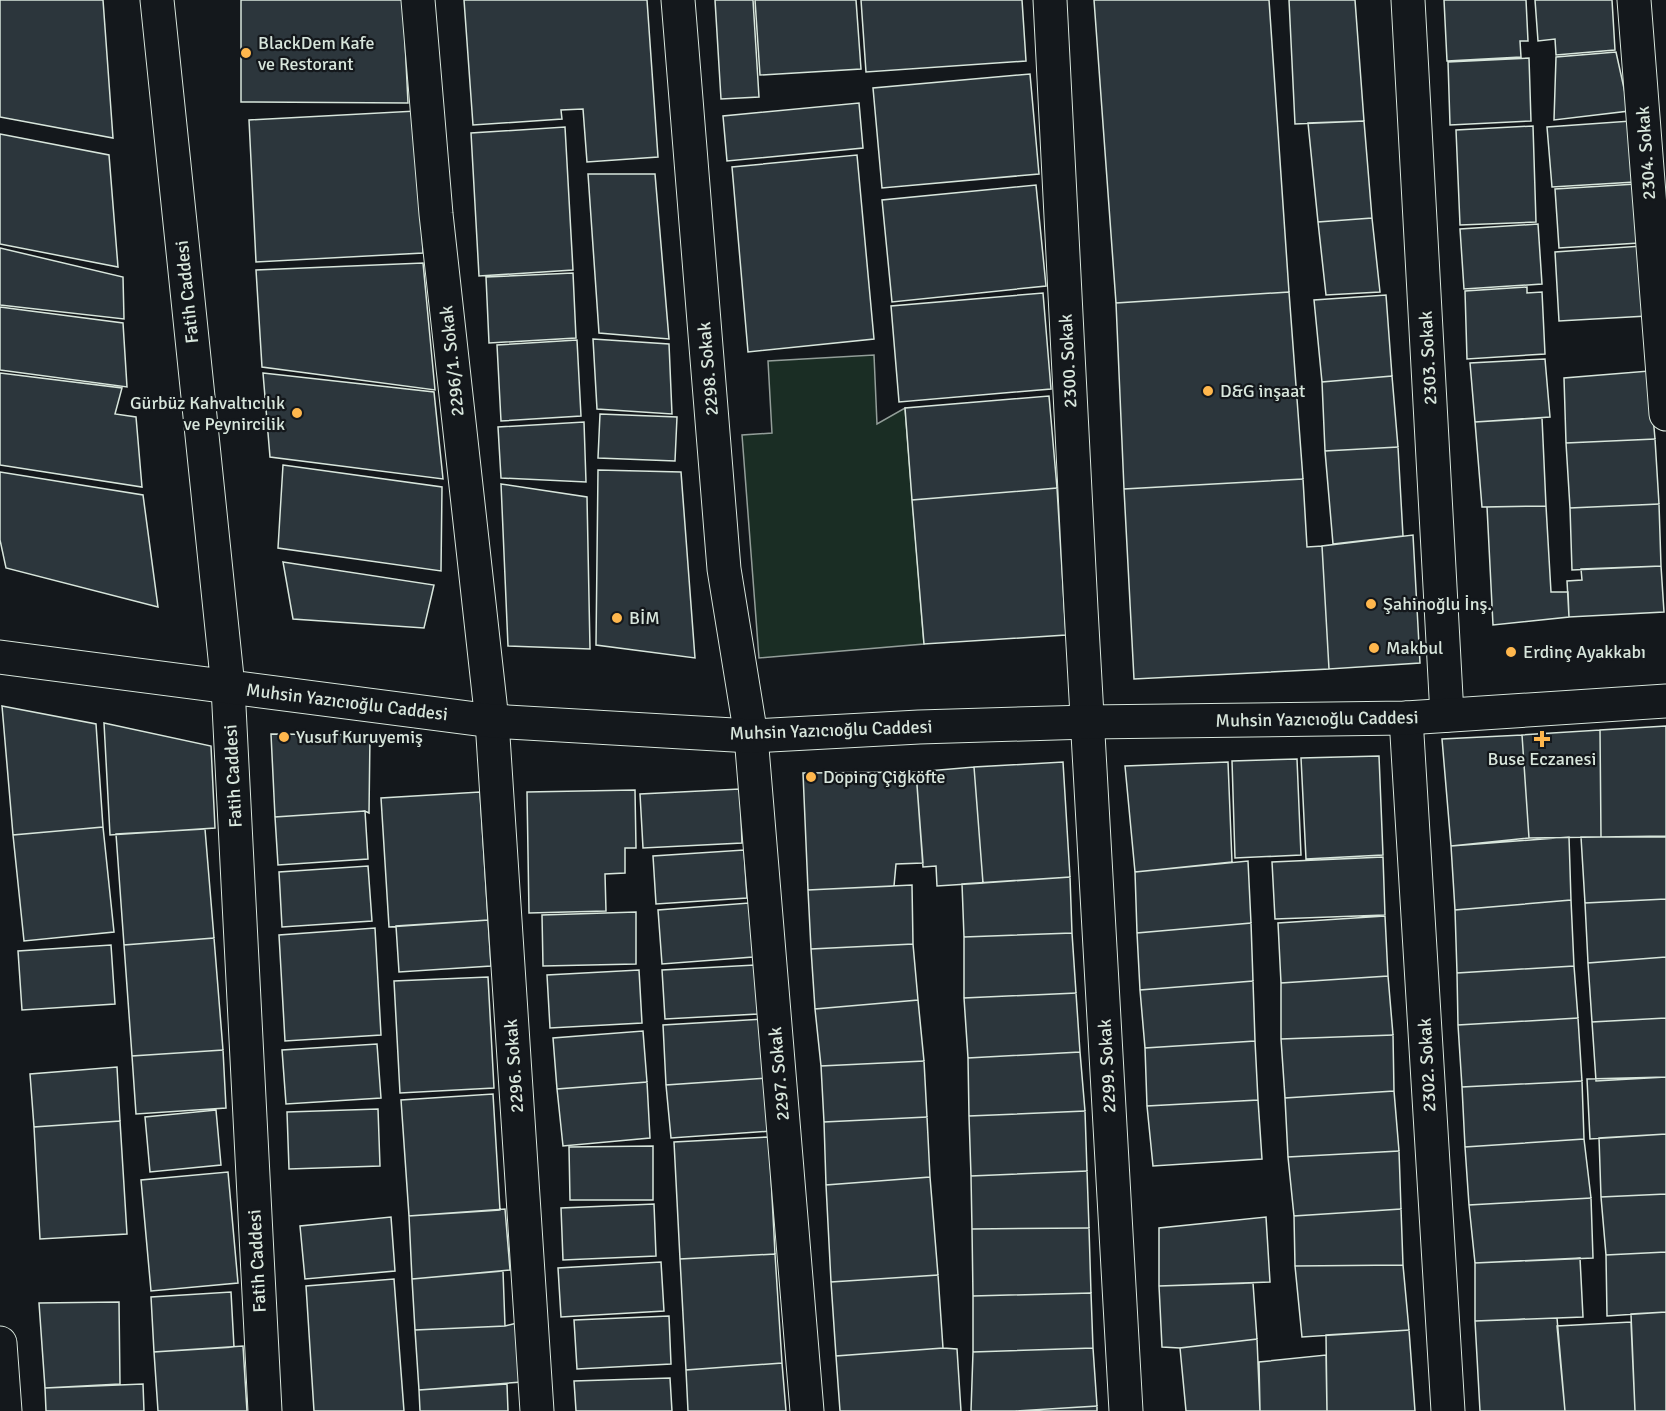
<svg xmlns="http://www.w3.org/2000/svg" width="1666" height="1411" viewBox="0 0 1666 1411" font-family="Signika,sans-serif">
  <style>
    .green { fill: #1a2d24; stroke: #939e99; stroke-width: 1.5 }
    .building { fill: #2c363c; stroke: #d8e6dc; stroke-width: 1.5 }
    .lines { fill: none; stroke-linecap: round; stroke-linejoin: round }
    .minor-casing { stroke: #d8e6dc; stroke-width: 35 }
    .major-casing { stroke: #d8e6dc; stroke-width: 35 }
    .minor { stroke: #14181c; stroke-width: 33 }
    .major { stroke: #14181c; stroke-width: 33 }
    .poi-dot { fill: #ffb74d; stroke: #14181c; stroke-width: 2 }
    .labels { text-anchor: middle; stroke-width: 4.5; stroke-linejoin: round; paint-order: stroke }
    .poi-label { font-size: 18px; fill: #d8e6dc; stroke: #14181c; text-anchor: start }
    .street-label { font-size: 18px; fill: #d8e6dc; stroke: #14181c }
  </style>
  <rect width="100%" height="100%" fill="#14181c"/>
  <path class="green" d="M874 355 877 424 905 408 924 644 759 658 742 435 772 433 768 361Z"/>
  <path class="building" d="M0 0H103L113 138 0 117Z
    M241 0H403L408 103 241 102Z
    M464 0H647L658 157 587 162 583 109 561 110 562 119 473 125Z
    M715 0H753L759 97 721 99Z
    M755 0H856L861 69 760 75Z
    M861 0H1022L1026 61 866 72Z
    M1094 0H1269L1289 292 1116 303Z
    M1289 0H1355L1364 121 1295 124Z
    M1444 0H1526L1528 41H1520L1521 57 1447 61Z
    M1535 0H1612L1615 50 1556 55 1555 39 1538 41Z
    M1616 52 1629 111 1554 120 1556 57Z
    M1529 58 1531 121 1450 125 1448 62Z
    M1030 74 1039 174 882 188 873 88Z
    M859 103 863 148 727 161 723 116Z
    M416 111 423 253 256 262 249 120Z
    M1364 121 1372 218 1318 222 1308 123Z
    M1631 121 1635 182 1552 187 1547 127Z
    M1533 126 1536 222 1460 225 1456 130Z
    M565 127 573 270 479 276 471 133Z
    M0 134 109 155 118 267 0 244Z
    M857 155 874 339 748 352 732 167Z
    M588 174H655L669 339 599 333Z
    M1636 184 1639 243 1559 248 1555 189Z
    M1036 185 1046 286 892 302 882 200Z
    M1372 218 1380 292 1326 295 1318 222Z
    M1538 224 1542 284 1464 289 1460 229Z
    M1642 246 1647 316 1559 321 1555 252Z
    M0 248 123 277 124 319 0 305Z
    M423 263 435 390 262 367 256 270Z
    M573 273 576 338 489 343 486 277Z
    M1527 287V293L1542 292 1545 354 1467 359 1465 291Z
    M1289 292 1303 479 1124 489 1116 303Z
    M1043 293 1051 389 899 402 891 306Z
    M1386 295 1392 376 1322 382 1314 300Z
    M0 307 123 323 127 387 0 370Z
    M593 339 669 344 672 414 597 409Z
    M577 340 581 416 501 421 497 345Z
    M1545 359 1550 417 1475 422 1470 363Z
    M1649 371 1655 439 1566 443 1564 378Z
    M0 373 122 388 115 414 136 417 142 487 0 465Z
    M263 373 434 392 443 479 270 457Z
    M1392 376 1398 447 1325 451 1322 382Z
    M1049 396 1057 488 912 500 905 408Z
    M600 414 677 417 675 461 598 458Z
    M1542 418 1546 506 1482 507 1475 422Z
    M584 422 586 482 501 478 498 427Z
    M1655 439 1659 504 1570 508 1566 443Z
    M1398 447 1403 536 1333 544 1325 451Z
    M283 465 442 487 441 571 278 548Z
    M598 470 681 472 695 658 596 645Z
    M0 472 143 495 158 607 6 568 0 540Z
    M1303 479 1307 547 1322 546 1329 669 1134 679 1124 489Z
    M501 484 587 497 590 649 508 646Z
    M1057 488 1066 635 924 644 912 500Z
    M1659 504 1661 566 1572 570 1570 508Z
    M1546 506 1551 592H1568L1569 617 1493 625 1487 507Z
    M1413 535 1420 663 1329 669 1322 546Z
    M283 562 434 585 424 628 293 619Z
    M1661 566 1664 612 1569 617 1567 581 1582 580 1581 569Z
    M2 706 96 724 103 827 13 835Z
    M104 723 211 746 215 828 110 835Z
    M1666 726V836L1601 837 1600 730Z
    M1600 730 1601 837 1529 838 1522 735Z
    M271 734 370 735 369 813 365 811 275 817Z
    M1522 735 1529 838 1451 846 1442 739Z
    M1379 756 1383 855 1306 859 1301 758Z
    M1297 759 1301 855 1235 858 1232 761Z
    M1063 762 1070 877 983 883 974 767Z
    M1228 762 1232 862 1135 872 1125 766Z
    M974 767 983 883 937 886 936 866 923 867 916 772Z
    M916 772 923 863 896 864 894 886 808 890 803 773Z
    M740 789 742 843 643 848 640 794Z
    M635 790 636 848H625V873L605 874 606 911 529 913 527 792Z
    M480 792 488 920 389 927 381 798Z
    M365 811 368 859 278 865 275 817Z
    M103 827 114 932 24 941 13 835Z
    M205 829 214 938 124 945 116 834Z
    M1569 837 1571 900 1455 910 1451 846Z
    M1581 837H1666V899L1585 903Z
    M744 850 747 898 656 904 653 856Z
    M1383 857 1385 915 1275 919 1272 862Z
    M1248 861 1251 923 1137 933 1135 872Z
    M368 866 372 921 282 927 279 872Z
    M1070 877 1072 933 964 937 962 884Z
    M912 885 913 944 811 949 808 890Z
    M1666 899V957L1588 963 1585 903Z
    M1571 900 1574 966 1457 973 1455 910Z
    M749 903 753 957 662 964 658 910Z
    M636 912V964L543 966 542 915Z
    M1385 916 1388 976 1281 983 1278 923Z
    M488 920 491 966 399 972 396 926Z
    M1251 923 1253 981 1140 990 1137 933Z
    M375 928 381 1035 285 1041 279 935Z
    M1072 933 1076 993 964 998V937Z
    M214 938 223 1050 132 1056 124 945Z
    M913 944 918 1000 815 1009 811 949Z
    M111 945 115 1004 22 1010 18 951Z
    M1666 957V1018L1592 1022 1588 963Z
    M755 965 758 1014 665 1019 662 970Z
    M1574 966 1578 1018 1458 1025 1457 973Z
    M639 970 642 1023 550 1028 547 975Z
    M1388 976 1393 1035 1281 1039V983Z
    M488 977 494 1088 400 1093 394 981Z
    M1253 981 1255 1041 1145 1048 1140 990Z
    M1076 993 1080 1052 968 1058 964 998Z
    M918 1000 924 1061 821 1066 815 1009Z
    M1578 1018 1582 1081 1462 1087 1458 1025Z
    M1666 1018V1077L1596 1081 1592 1022Z
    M765 1019 769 1078 666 1085 663 1025Z
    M643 1031 647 1082 557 1089 553 1038Z
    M1393 1035 1394 1091 1285 1098 1281 1039Z
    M1255 1041 1258 1100 1147 1106 1145 1048Z
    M377 1044 381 1098 286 1104 282 1050Z
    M223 1050 226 1108 136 1114 132 1056Z
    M1080 1052 1085 1111 969 1116 968 1058Z
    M924 1061 927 1117 824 1122 821 1066Z
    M117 1067 120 1121 34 1127 30 1074Z
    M1666 1077V1134L1590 1139 1587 1079Z
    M769 1078 771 1131 671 1138 666 1085Z
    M1582 1081 1584 1139 1465 1147 1462 1087Z
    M647 1082 650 1138 563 1146 557 1089Z
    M1394 1091 1399 1151 1288 1157 1285 1098Z
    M493 1094 500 1210 409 1216 401 1100Z
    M1258 1100 1262 1159 1153 1166 1147 1106Z
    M378 1109 380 1166 289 1169 287 1112Z
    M216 1110 221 1165 150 1172 145 1117Z
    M1085 1111 1087 1171 971 1176 969 1116Z
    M927 1117 930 1177 826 1185 824 1122Z
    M120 1121 127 1234 40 1239 34 1127Z
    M1666 1134V1194L1601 1197 1599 1138Z
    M769 1137 775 1254 680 1259 674 1142Z
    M1584 1139 1591 1198 1469 1205 1465 1147Z
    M653 1146V1200H570L569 1147Z
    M1399 1151 1401 1209 1294 1216 1288 1157Z
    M1087 1171 1089 1228 972 1229 971 1176Z
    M228 1172 238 1283 151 1291 141 1180Z
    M930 1177 938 1275 831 1282 826 1185Z
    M1666 1194V1252L1606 1255 1601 1197Z
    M1591 1198 1593 1258 1475 1263 1469 1205Z
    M654 1204 656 1256 563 1260 561 1208Z
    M505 1209 510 1270 412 1279 409 1216Z
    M1401 1209 1403 1265 1295 1266 1294 1216Z
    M391 1217 395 1271 305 1279 300 1226Z
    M1266 1217 1270 1282 1159 1286V1228Z
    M1089 1228 1091 1293 973 1296 972 1229Z
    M1666 1252V1312L1607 1316 1606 1255Z
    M775 1254 782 1363 686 1370 680 1259Z
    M1580 1258 1583 1317 1475 1321V1263Z
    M661 1262 664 1311 561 1317 558 1268Z
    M1403 1265 1409 1330 1302 1337 1295 1266Z
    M503 1271 505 1326 415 1330 412 1279Z
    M938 1275 943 1348 836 1356 831 1282Z
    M394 1279 404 1411H314L306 1286Z
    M1253 1283 1257 1339 1180 1348 1162 1347 1159 1286Z
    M231 1292 234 1347 154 1352 151 1297Z
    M1091 1293 1093 1348 973 1352V1296Z
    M119 1302 120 1384 45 1388 39 1303Z
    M1666 1312V1411H1635L1631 1314Z
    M669 1316 671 1364 577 1369 574 1320Z
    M1557 1318 1565 1411H1480L1475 1321Z
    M1631 1322 1635 1411H1565L1557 1326Z
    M517 1323 522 1382 419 1390 415 1330 505 1326Z
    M1409 1330 1415 1411H1327L1326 1335Z
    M1257 1339 1260 1411H1186L1180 1348Z
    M243 1346 247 1411H158L154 1352Z
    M943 1348 957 1349 961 1411H840L836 1356Z
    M1093 1348 1097 1406 1015 1411H971L973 1352Z
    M1326 1355 1327 1411H1260L1259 1362Z
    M782 1363 786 1411H688L686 1370Z
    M670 1378 672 1411H576L574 1381Z
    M143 1384 144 1411H46L45 1388Z
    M507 1384 508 1411H420L419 1390Z
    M1097 1406V1411H1015Z"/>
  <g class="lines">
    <g class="minor-casing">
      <path id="minor" d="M418 0 436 214 492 721 537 1411
        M678 0 724 569 751 736 807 1411
        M1050 0 1081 609 1126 1411
        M1408 0 1447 715
        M1634 0 1666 414
        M228 687 265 1411
        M1406 718 1448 1411
        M0 1343 5 1411"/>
    </g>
    <g class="major-casing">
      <path id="major" d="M157 0 228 687
        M0 657 492 721 751 736 919 727 1088 722 1406 718 1666 701"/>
    </g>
    <use href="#minor" class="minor"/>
    <use href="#major" class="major"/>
  </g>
  <g class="poi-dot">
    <circle cx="246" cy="53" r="6"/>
    <circle cx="1208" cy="391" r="6"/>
    <circle cx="297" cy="413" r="6"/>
    <circle cx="1371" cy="604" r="6"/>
    <circle cx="617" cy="618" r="6"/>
    <circle cx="1374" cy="648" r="6"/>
    <circle cx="1511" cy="652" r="6"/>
    <circle cx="284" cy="737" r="6"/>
    <path d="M1539 730h6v6h6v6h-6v6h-6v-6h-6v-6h6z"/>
    <circle cx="811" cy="777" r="6"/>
  </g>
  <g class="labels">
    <g class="poi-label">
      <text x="258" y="49">BlackDem Kafe<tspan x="258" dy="21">ve Restorant</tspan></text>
      <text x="1220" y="397">D&amp;G inşaat</text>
      <text x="285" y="409" text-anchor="end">Gürbüz Kahvaltıcılık<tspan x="285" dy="21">ve Peynircilik</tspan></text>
      <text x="1383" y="610">Şahinoğlu İnş.</text>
      <text x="629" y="624">BİM</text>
      <text x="1386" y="654">Makbul</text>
      <text x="1523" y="658">Erdinç Ayakkabı</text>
      <text x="296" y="743">Yusuf Kuruyemiş</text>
      <text x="1542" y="765" text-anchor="middle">Buse Eczanesi</text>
      <text x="823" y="783">Doping Çiğköfte</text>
    </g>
    <g class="street-label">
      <text transform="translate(1646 153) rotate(-94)" y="6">2304. Sokak</text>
      <text transform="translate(187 292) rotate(-96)" y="6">Fatih Caddesi</text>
      <text transform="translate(1428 358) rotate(-93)" y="6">2303. Sokak</text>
      <text transform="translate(452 361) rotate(-96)" y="6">2296/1. Sokak</text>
      <text transform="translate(1068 361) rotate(-93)" y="6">2300. Sokak</text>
      <text transform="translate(708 369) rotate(-95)" y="6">2298. Sokak</text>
      <text transform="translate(347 702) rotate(7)" y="6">Muhsin Yazıcıoğlu Caddesi</text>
      <text transform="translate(1317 719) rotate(-1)" y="6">Muhsin Yazıcıoğlu Caddesi</text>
      <text transform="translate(831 730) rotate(-2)" y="6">Muhsin Yazıcıoğlu Caddesi</text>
      <text transform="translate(233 776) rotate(-93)" y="6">Fatih Caddesi</text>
      <text transform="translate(1427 1065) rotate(-93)" y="6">2302. Sokak</text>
      <text transform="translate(514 1066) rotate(-94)" y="6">2296. Sokak</text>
      <text transform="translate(1107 1066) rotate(-93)" y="6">2299. Sokak</text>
      <text transform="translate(779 1074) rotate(-95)" y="6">2297. Sokak</text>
      <text transform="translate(257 1261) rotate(-93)" y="6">Fatih Caddesi</text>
    </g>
  </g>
</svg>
